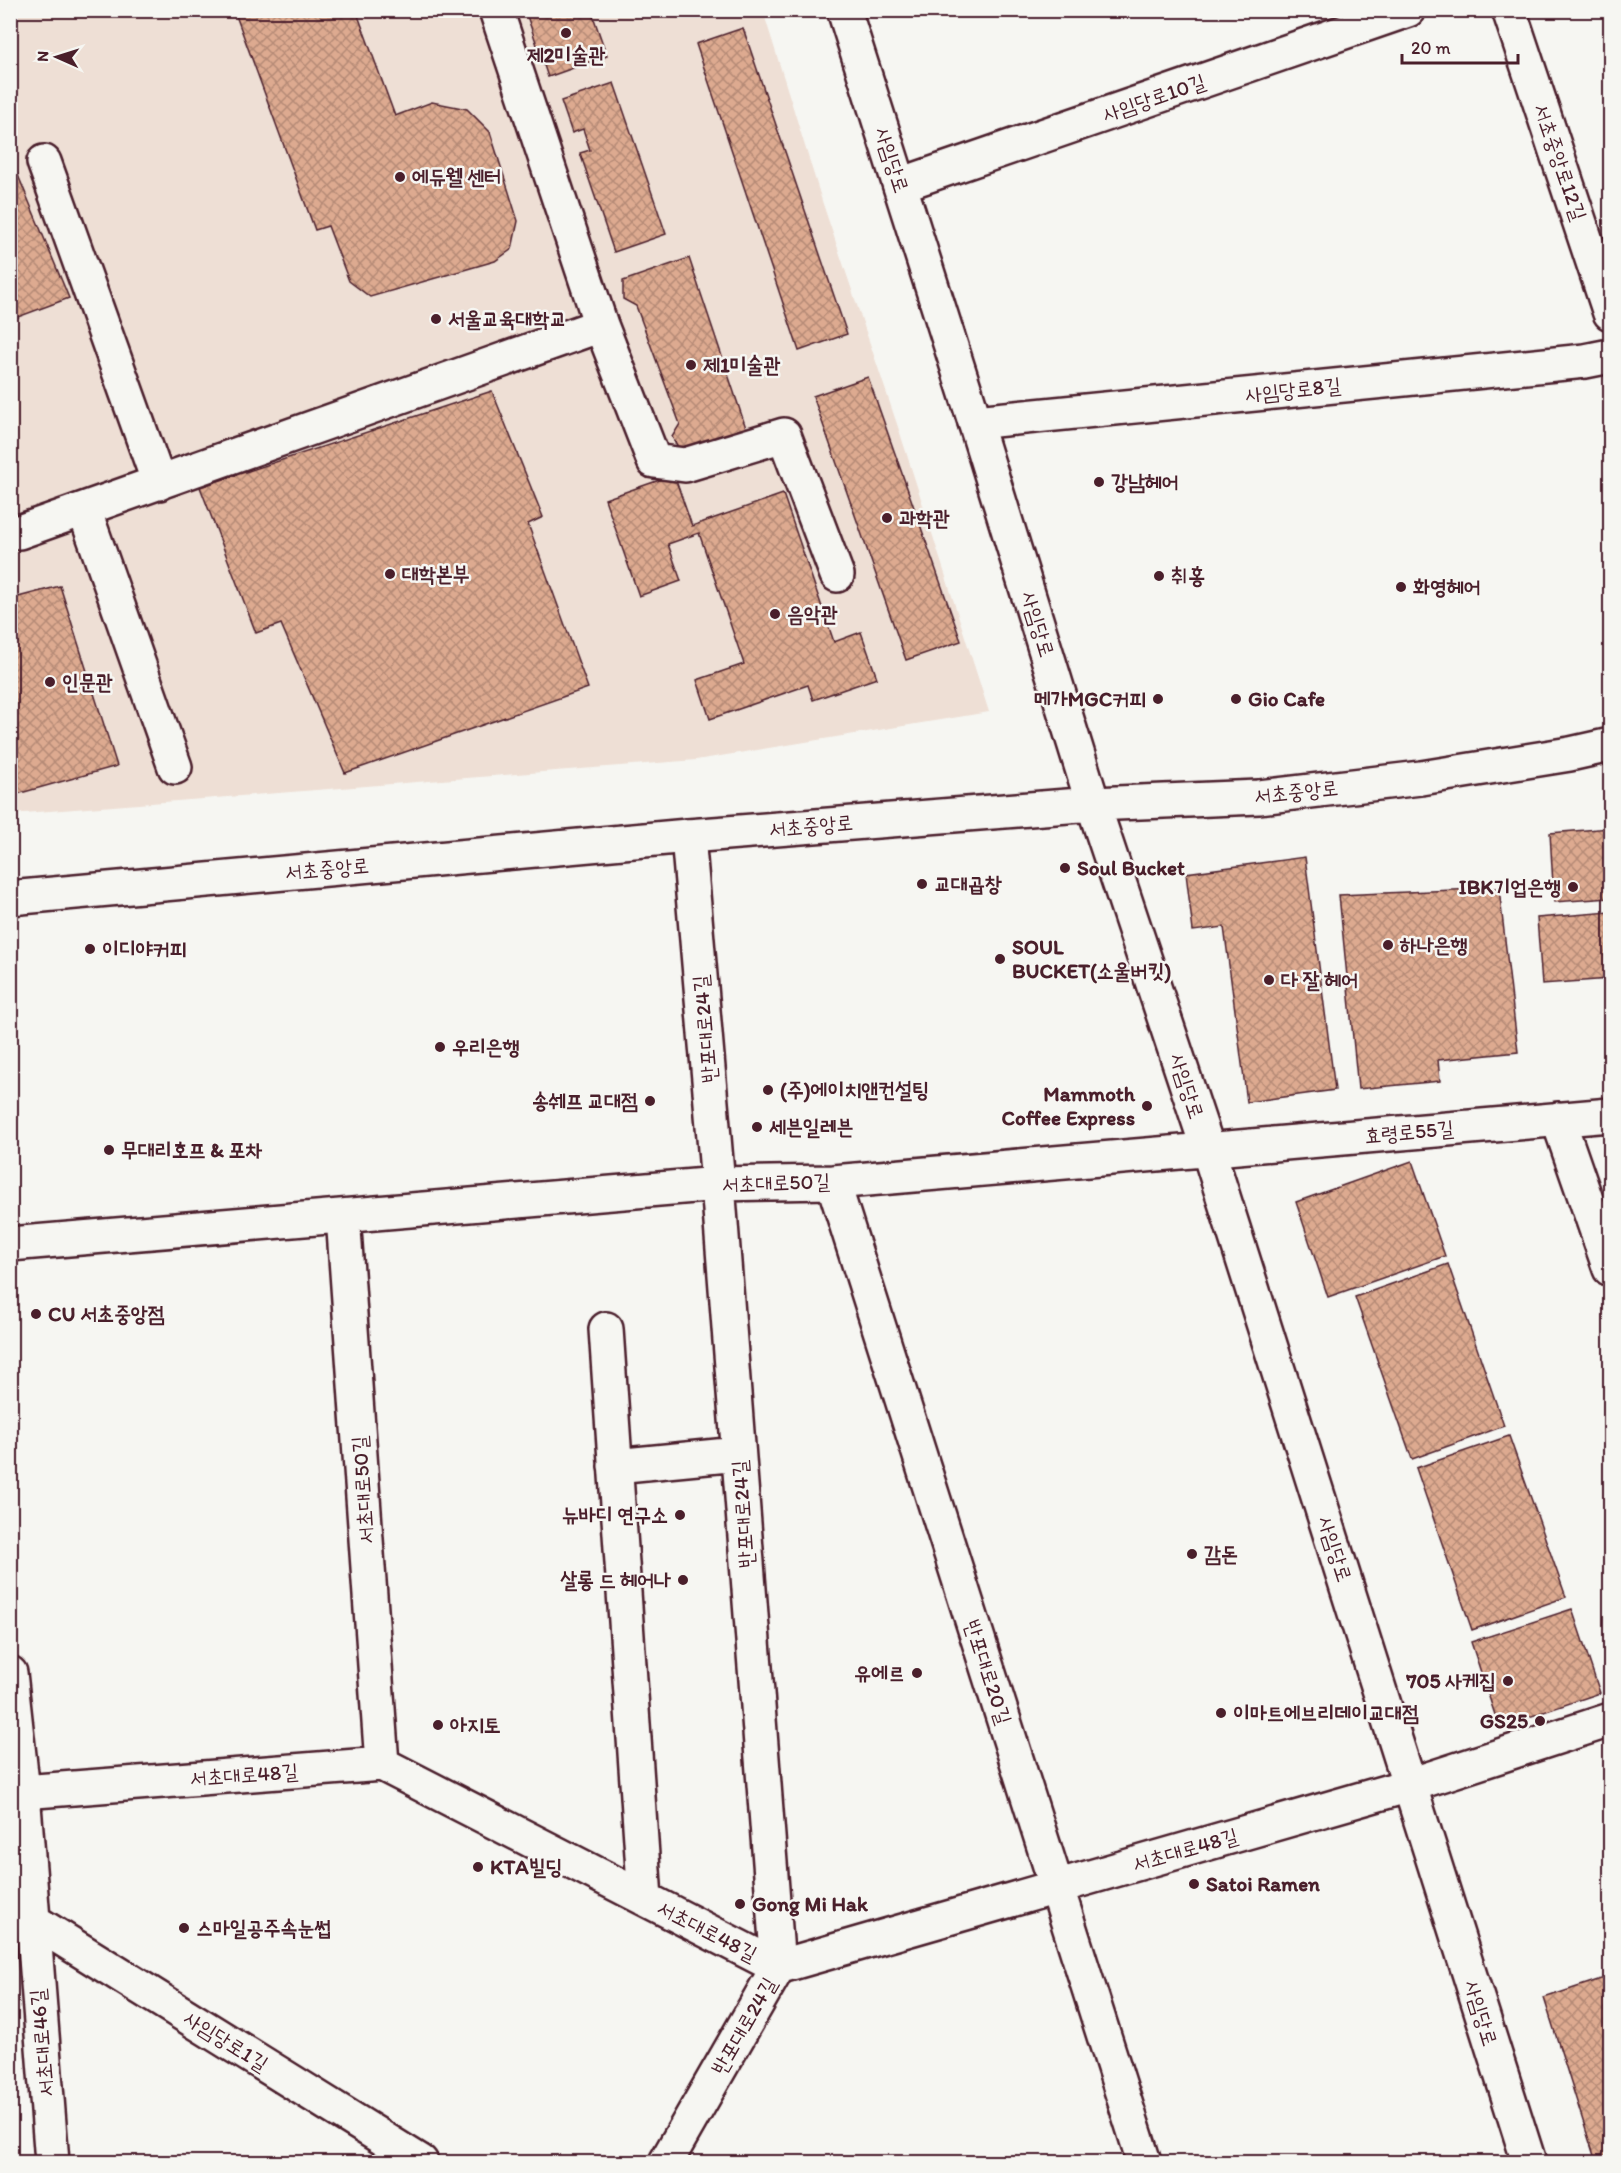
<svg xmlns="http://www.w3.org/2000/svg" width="1621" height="2173" viewBox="0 0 1621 2173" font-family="Itim,'Poor Story',sans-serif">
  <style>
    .built { fill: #eedfd5 }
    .building { fill: url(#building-cross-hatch); stroke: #4a1f2b; stroke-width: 1.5 }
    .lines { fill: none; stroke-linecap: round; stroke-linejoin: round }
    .minor-casing { stroke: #4a1f2b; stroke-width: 38 }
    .major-casing { stroke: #4a1f2b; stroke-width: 38 }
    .minor { stroke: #f6f6f2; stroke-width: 33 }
    .major { stroke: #f6f6f2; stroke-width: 33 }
    .poi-dot { fill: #4a1f2b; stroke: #f6f6f2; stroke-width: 2 }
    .labels { text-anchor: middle; stroke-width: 5; stroke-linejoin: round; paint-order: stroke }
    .poi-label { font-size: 21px; font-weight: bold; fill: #4a1f2b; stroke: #f6f6f2; text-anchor: start }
    .street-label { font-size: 21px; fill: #4a1f2b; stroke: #f6f6f2 }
  </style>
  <defs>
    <pattern id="building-cross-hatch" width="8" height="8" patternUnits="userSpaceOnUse" patternTransform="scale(1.5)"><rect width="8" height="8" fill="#ddaa90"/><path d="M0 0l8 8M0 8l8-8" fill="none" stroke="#b58a76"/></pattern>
  </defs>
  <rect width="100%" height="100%" fill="#f6f6f2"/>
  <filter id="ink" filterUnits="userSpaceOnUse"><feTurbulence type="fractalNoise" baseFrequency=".0167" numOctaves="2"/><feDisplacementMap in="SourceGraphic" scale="12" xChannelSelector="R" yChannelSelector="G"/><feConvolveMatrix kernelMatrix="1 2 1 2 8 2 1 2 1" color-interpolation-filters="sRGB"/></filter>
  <g filter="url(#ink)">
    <path class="built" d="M11 11H763L823 204 900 433 989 712 696 760 11 814Z"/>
    <path class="building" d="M234 10H356L395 116 432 102 467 109 490 132 518 221 512 249 495 261 370 297 349 281 328 226 315 230Z
      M525 10H591L607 56 548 77Z
      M743 28 847 334 799 351 696 44Z
      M614 83 666 234 614 252 580 153 590 150 583 129 572 133 561 101Z
      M10 156 69 298 10 320Z
      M689 258 746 428 680 450 672 437 680 424 636 306 623 299V281Z
      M868 377 961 641 906 660 813 396Z
      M492 391 543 517 528 524 588 688 345 773 281 624 256 633 200 487Z
      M674 475 692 526 783 494 834 642 861 632 877 678 813 700 808 685 710 719 697 680 744 664 699 533 668 544 681 581 639 596 605 499Z
      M10 568 18 597 60 586 117 766 10 796Z
      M1610 828V898L1554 902 1550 833Z
      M1305 857 1335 1090 1247 1102 1224 927 1193 931 1186 873Z
      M1499 888 1518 1052 1438 1060 1440 1081 1358 1089 1339 895Z
      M1610 912V979L1542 984 1537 918Z
      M1412 1161 1445 1256 1328 1297 1296 1202Z
      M1448 1264 1504 1426 1412 1459 1355 1297Z
      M1509 1436 1566 1597 1472 1630 1416 1468Z
      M1572 1609 1600 1693 1499 1727 1471 1642Z
      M1610 1976V2162H1596L1544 1998Z"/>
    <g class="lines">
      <g class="minor-casing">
        <path id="minor" d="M496 10 601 325 654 461 685 465 784 435 837 575
          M1509 10 1610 313
          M44 162 159 483
          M900 185 1408 10
          M975 422 1585 361 1610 356
          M84 509 175 767
          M19 532 601 325
          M1558 1119 1610 1269
          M833 1182 1144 2162
          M343 1216 382 1764
          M10 1244 718 1184 833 1182 1610 1115
          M606 1329 645 1899
          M615 1466 738 1454
          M10 1673 23 1792 52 2162
          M10 1793 382 1764 778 1967 1410 1785 1610 1720
          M32 1920 421 2162
          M666 2162 778 1967 718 1184 688 836"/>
      </g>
      <g class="major-casing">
        <path id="major" d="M844 10 975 422 1093 804 1208 1149 1529 2162
          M10 898 688 836 1093 804 1259 797 1421 778 1570 754 1610 745"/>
      </g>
      <use href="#minor" class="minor"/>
      <use href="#major" class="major"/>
    </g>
  </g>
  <g class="poi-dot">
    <circle cx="566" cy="33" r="6"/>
    <circle cx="400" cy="177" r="6"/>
    <circle cx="436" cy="319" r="6"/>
    <circle cx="691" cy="365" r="6"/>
    <circle cx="1099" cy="482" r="6"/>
    <circle cx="887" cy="518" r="6"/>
    <circle cx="390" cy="574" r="6"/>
    <circle cx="1159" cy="576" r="6"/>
    <circle cx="1401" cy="587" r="6"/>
    <circle cx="775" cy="614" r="6"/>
    <circle cx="50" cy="682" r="6"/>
    <circle cx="1158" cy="699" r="6"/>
    <circle cx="1236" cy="699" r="6"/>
    <circle cx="1065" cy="868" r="6"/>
    <circle cx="922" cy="884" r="6"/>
    <circle cx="1573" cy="887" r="6"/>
    <circle cx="1388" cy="945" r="6"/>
    <circle cx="90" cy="949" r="6"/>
    <circle cx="1000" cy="959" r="6"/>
    <circle cx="1269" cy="980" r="6"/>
    <circle cx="440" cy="1047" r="6"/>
    <circle cx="768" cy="1090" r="6"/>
    <circle cx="650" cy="1101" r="6"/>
    <circle cx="1147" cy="1106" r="6"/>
    <circle cx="757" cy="1127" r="6"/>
    <circle cx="109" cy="1150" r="6"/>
    <circle cx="36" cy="1314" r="6"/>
    <circle cx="680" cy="1515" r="6"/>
    <circle cx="1192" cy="1554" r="6"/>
    <circle cx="683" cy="1580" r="6"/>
    <circle cx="917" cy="1673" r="6"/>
    <circle cx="1508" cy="1681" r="6"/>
    <circle cx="1221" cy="1713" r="6"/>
    <circle cx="1540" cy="1721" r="6"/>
    <circle cx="438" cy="1725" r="6"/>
    <circle cx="478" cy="1867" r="6"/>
    <circle cx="1194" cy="1884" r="6"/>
    <circle cx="740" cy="1904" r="6"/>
    <circle cx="184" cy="1928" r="6"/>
  </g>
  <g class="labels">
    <g class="poi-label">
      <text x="566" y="62" text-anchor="middle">제2미술관</text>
      <text x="412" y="184">에듀웰 센터</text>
      <text x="448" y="326">서울교육대학교</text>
      <text x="703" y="372">제1미술관</text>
      <text x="1111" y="489">강남헤어</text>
      <text x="899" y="525">과학관</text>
      <text x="402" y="581">대학본부</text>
      <text x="1171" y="583">취홍</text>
      <text x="1413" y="594">화영헤어</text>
      <text x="787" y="621">음악관</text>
      <text x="62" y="689">인문관</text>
      <text x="1146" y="706" text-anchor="end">메가MGC커피</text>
      <text x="1248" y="706">Gio Cafe</text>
      <text x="1077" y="875">Soul Bucket</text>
      <text x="934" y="891">교대곱창</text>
      <text x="1561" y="894" text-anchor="end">IBK기업은행</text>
      <text x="1400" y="952">하나은행</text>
      <text x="1012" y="954">SOUL<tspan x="1012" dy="24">BUCKET(소울버킷)</tspan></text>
      <text x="102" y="956">이디야커피</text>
      <text x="1281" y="987">다 잘 헤어</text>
      <text x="452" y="1054">우리은행</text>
      <text x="780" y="1097">(주)에이치앤컨설팅</text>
      <text x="1135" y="1101" text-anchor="end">Mammoth<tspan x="1135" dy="24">Coffee Express</tspan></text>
      <text x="638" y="1108" text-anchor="end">송쉐프 교대점</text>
      <text x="769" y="1134">세븐일레븐</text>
      <text x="121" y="1157">무대리호프 &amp; 포차</text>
      <text x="48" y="1321">CU 서초중앙점</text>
      <text x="668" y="1522" text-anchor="end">뉴바디 연구소</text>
      <text x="1204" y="1561">감돈</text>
      <text x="671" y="1587" text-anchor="end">살롱 드 헤어나</text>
      <text x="905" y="1680" text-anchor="end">유에르</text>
      <text x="1496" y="1688" text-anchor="end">705 사케집</text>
      <text x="1233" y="1720">이마트에브리데이교대점</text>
      <text x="1528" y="1728" text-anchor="end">GS25</text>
      <text x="450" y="1732">아지토</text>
      <text x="490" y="1874">KTA빌딩</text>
      <text x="1206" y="1891">Satoi Ramen</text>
      <text x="752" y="1911">Gong Mi Hak</text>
      <text x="196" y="1935">스마일공주속눈썹</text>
    </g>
    <g class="street-label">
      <text transform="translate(1154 98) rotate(-19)" y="7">사임당로10길</text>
      <text transform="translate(892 160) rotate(72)" y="7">사임당로</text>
      <text transform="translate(1560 162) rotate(71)" y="7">서초중앙로12길</text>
      <text transform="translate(1293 390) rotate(-6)" y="7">사임당로8길</text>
      <text transform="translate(1038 624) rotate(73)" y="7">사임당로</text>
      <text transform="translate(1296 792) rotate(-6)" y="7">서초중앙로</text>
      <text transform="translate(811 826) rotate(-5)" y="7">서초중앙로</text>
      <text transform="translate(327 869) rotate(-5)" y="7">서초중앙로</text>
      <text transform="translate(705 1029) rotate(-95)" y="7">반포대로24길</text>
      <text transform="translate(1187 1086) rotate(72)" y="7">사임당로</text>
      <text transform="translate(1409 1132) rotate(-5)" y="7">효령로55길</text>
      <text transform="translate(776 1183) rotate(-2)" y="7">서초대로50길</text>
      <text transform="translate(363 1490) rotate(-94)" y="7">서초대로50길</text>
      <text transform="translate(743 1514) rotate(-94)" y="7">반포대로24길</text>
      <text transform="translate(1335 1549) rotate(72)" y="7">사임당로</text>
      <text transform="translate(988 1672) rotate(72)" y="7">반포대로20길</text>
      <text transform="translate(244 1775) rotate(-4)" y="7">서초대로48길</text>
      <text transform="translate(1185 1850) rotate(-16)" y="7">서초대로48길</text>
      <text transform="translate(707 1931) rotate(27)" y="7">서초대로48길</text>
      <text transform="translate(1481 2013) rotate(73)" y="7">사임당로</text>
      <text transform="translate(744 2026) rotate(-60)" y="7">반포대로24길</text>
      <text transform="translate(226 2041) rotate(32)" y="7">사임당로1길</text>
      <text transform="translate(42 2043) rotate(-95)" y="7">서초대로46길</text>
    </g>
  </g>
  <rect width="1621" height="2173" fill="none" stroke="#f6f6f2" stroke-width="36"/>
  <rect x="18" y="18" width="1585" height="2137" fill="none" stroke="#4a1f2b" stroke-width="2" filter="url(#ink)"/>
  <g transform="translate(57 57) rotate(273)" stroke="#f6f6f2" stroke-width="4.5" paint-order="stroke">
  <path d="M0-4.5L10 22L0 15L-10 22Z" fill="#4a1f2b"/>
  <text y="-9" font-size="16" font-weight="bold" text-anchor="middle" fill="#4a1f2b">N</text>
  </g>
  <path d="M1402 54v9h116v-9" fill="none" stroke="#4a1f2b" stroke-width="3"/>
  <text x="1411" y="54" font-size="18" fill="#4a1f2b" stroke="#f6f6f2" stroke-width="4.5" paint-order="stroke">20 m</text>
</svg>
